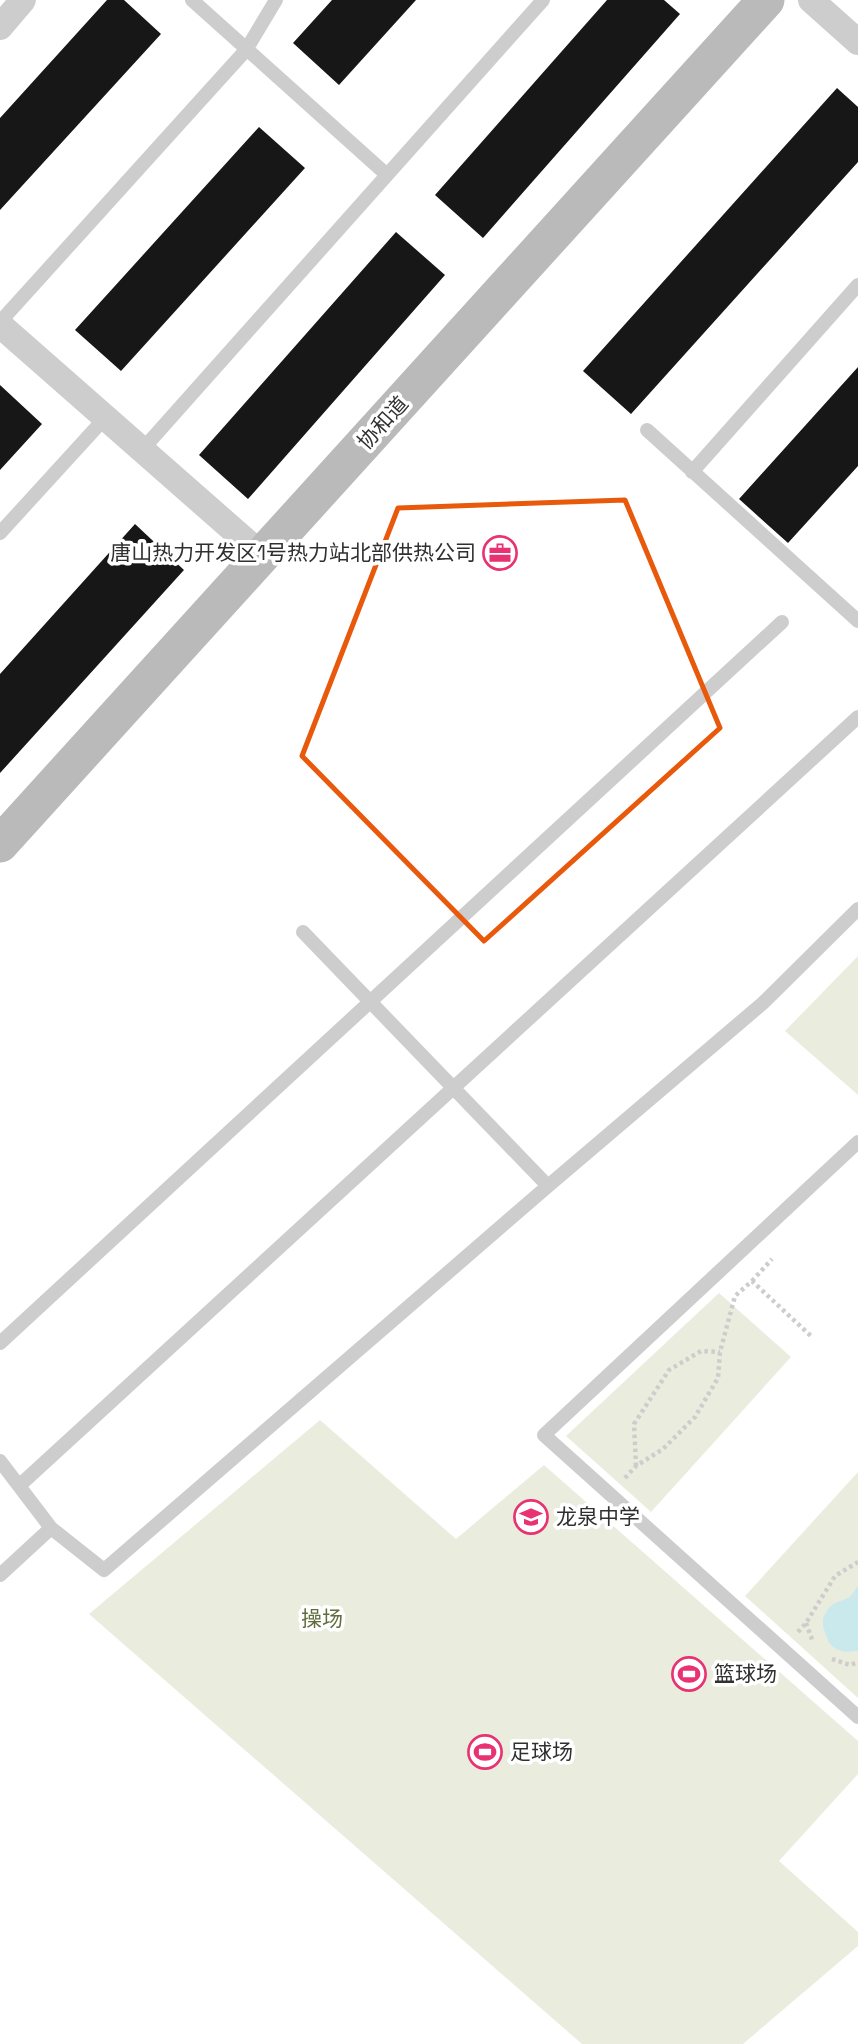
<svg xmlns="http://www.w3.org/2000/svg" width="858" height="2044" viewBox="0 0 858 2044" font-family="'Space Grotesk','Noto Sans SC',sans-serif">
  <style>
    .green { fill: #eaedde }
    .water { fill: #cae9ed }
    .building { fill: #171717 }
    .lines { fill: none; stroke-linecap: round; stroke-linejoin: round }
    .path { stroke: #cdcdcd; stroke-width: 4.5; stroke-dasharray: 3.5 3.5; stroke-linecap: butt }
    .lane { stroke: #cdcdcd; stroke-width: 14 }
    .street { stroke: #cdcdcd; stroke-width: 26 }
    .secondary { stroke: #bababa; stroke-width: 37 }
    .marked { fill: none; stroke: #e8590c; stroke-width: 5; stroke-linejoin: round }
    .labels { text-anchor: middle; stroke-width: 7; stroke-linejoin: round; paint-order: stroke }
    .street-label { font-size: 21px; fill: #303030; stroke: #fff }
    .poi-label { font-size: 21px; fill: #303030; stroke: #fff; text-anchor: start }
    .park-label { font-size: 21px; fill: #616d3c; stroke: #fff }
  </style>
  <rect width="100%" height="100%" fill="#fff"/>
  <path class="green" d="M858 956V1095L785 1031Z
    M719 1293 791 1357 651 1512 566 1436Z
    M320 1420 456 1539 544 1465 858 1741V1774L779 1861 858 1932V1946L743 2044H582L89 1614Z
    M858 1472V1698L745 1596Z"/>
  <path class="water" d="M858 1586V1651L845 1652 836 1649 829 1643 823 1627V1618L827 1610 833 1604 850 1597Z"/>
  <path class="building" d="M107 0H124L161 34 0 210V118Z
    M332 0H416L339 85 293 43Z
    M607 0H664L680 14 483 238 435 195Z
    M837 88 858 107V162L631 414 583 371Z
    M259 127 305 168 121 371 75 330Z
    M396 232 445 275 248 499 199 455Z
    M858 367V466L788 543 739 499Z
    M0 385 42 424 0 470Z
    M135 524 184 570 0 773V674Z"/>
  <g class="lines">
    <path class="path" d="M752 1281 772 1259
      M636 1466 634 1424 669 1370 701 1351 720 1352
      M625 1478 636 1466 663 1449 695 1417 718 1378 720 1352 735 1296 752 1281 812 1337
      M806 1623 813 1642
      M798 1632 806 1623 835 1576 858 1562
      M832 1659 850 1665 858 1662"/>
    <path class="lane" d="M192 0 387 175
      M0 322 246 50 276 0
      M647 430 858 621
      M142 450 543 0
      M692 472 858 285
      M0 533 105 418
      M303 932 548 1186
      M858 1142 544 1435 858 1717
      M0 1343 782 622
      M0 1461 51 1528 104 1570 548 1186 763 1003 858 909
      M20 1485 858 717
      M0 1575 51 1528"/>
    <path class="street" d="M811 0 858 42
      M0 27 23 0
      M0 325 263 556"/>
    <path class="secondary" d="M0 844 766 0"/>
  </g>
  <path class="marked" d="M625 500 720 728 484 941 302 756 398 508Z"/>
  <defs>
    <g id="office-ring" transform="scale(1.75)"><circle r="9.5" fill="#fff" stroke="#e83271" stroke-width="1.5"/><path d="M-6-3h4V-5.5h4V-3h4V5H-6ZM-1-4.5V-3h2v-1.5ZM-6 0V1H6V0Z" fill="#e83271"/></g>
    <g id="school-ring" transform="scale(1.75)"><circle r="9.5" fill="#fff" stroke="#e83271" stroke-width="1.5"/><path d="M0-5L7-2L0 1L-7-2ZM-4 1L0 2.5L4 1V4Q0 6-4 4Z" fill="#e83271"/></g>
    <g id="stadium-ring" transform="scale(1.75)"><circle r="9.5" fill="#fff" stroke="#e83271" stroke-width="1.5"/><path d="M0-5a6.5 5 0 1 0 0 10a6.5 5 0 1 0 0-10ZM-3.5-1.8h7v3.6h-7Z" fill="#e83271"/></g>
  </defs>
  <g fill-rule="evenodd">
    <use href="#office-ring" x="500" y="553"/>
    <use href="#school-ring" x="531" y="1517"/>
    <use href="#stadium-ring" x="689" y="1674"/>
    <use href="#stadium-ring" x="485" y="1752"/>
  </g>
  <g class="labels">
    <g class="street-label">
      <text transform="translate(383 423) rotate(-48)" y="7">协和道</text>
    </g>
    <g class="poi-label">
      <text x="476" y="560" text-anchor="end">唐山热力开发区1号热力站北部供热公司</text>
      <text x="556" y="1524">龙泉中学</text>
      <text x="714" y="1681">篮球场</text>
      <text x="510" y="1759">足球场</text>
    </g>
    <g class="park-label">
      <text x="322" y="1626">操场</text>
    </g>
  </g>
</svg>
